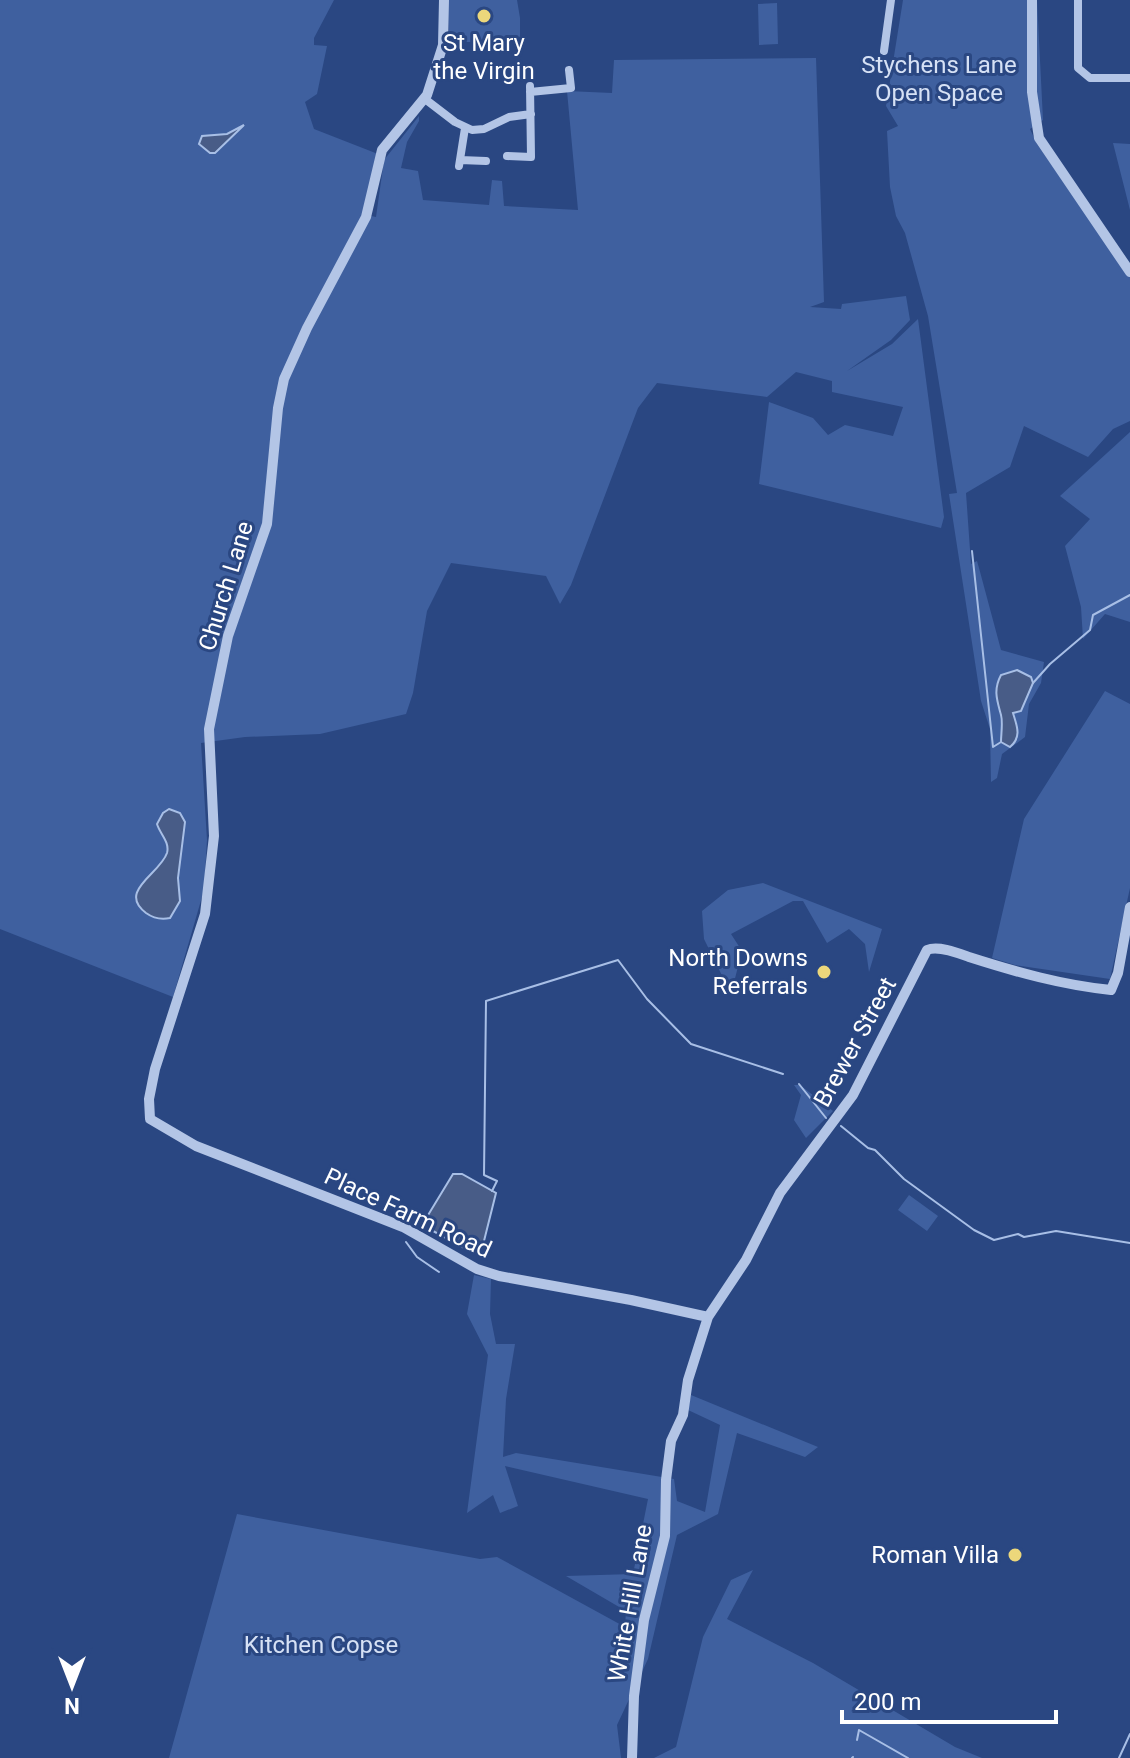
<svg xmlns="http://www.w3.org/2000/svg" width="1130" height="1758" viewBox="0 0 1130 1758" font-family="Roboto,sans-serif">
  <style>
    .green { fill: #3f609f; fill-rule: evenodd }
    .water { fill: #485c87; stroke: #a8bfe6; stroke-width: 2 }
    .lines { fill: none; stroke-linecap: round; stroke-linejoin: round }
    .stream { stroke: #a8bfe6; stroke-width: 2 }
    .minor { stroke: #b3c5e6; stroke-width: 8 }
    .tertiary { stroke: #b3c5e6; stroke-width: 10 }
    .poi-dot { fill: #ecd77b; stroke: #2a4782; stroke-width: 3 }
    .labels { text-anchor: middle; stroke-width: 6; stroke-linejoin: round; paint-order: stroke }
    .poi-label { font-size: 24px; fill: #fff; stroke: #2a4782; text-anchor: end }
    .park-label { font-size: 24px; fill: #d6e1f5; stroke: #2a4782 }
    .street-label { font-size: 24px; fill: #fff; stroke: #2a4782 }
  </style>
  <rect width="100%" height="100%" fill="#2a4782"/>
  <path class="green" d="M0 0H334L314 38V45L327 46 317 94 305 102 314 129 378 154 371 216 376 217 384 160 419 116V121L407 142 401 168 418 171 423 200 489 205 492 180 502 181 504 206 578 210 567 91 612 93 614 60 816 58 824 302 810 307 841 309 842 304 906 296 910 320 891 340 847 371 892 344 918 319 944 517 941 528 759 484 769 402 813 418 828 435 845 425 893 436 903 407 832 392V381L796 372 767 397 657 383 638 408 571 585 560 604 546 576 451 563 427 611 413 693 406 714 320 734 245 737 201 743 207 840 204 890 173 997 0 929Z
    M448 0H517L520 18V42H449Z
    M903 0H1037L1043 120 1030 129 1037 144 1130 277V421L1113 429 1088 457 1024 426 1010 467 966 493 971 564 977 561 979 568 1001 650 1044 662 1041 683 1029 704 1025 737 1002 754 997 778 991 782 990 729 981 701 949 494 957 493 928 316 905 233 896 216 890 187 887 131 898 126 886 106ZM998 683 1029 687 1021 711 1013 713 1001 728C1001 712 996 700 998 683Z
    M777 3 778 44 759 45 758 4Z
    M1113 143 1130 144V210Z
    M1130 432V622L1105 614 1083 639 1081 607 1065 546 1090 519 1060 496Z
    M1105 691 1130 704V888L1110 979 1015 965 992 958 1024 819Z
    M763 883 882 929 869 972 865 944 849 929 827 943 803 901H793L731 934 742 951 731 994 704 939 702 911 728 890Z
    M794 1085H800L833 1111 806 1138 794 1120 801 1095Z
    M909 1195 938 1216 927 1231 898 1210Z
    M474 1275 491 1279 490 1314 496 1344H515L506 1399 503 1457 516 1453 674 1479 677 1501 705 1512 720 1425 688 1410 691 1395 818 1447 805 1457 737 1433 718 1514 677 1535 648 1659 617 1725 621 1758H169L237 1514 480 1559 497 1557 625 1627 626 1611 566 1576 633 1574 648 1499 505 1466 518 1506 500 1513 493 1495 467 1513 488 1355 467 1314Z
    M753 1570 727 1619 813 1663 955 1747 982 1758H654L676 1747 703 1637 731 1580Z"/>
  <path class="water" d="M244 125 215 153H210L199 144 202 136 227 134Z
    M1017 670 1031 677 1033 683 1021 711 1013 713C1017 726 1022 737 1010 747L1001 742C1001 734 1003 723 1001 715 997 700 993 690 1001 675Z
    M169 809 180 813 185 822 178 878 180 901 170 918C161 920 153 918 146 913 117 891 160 874 167 853 170 842 160 834 157 824L163 813Z
    M453 1174H462L496 1193 483 1245 466 1249 422 1225Z"/>
  <g class="lines">
    <path class="stream" d="M972 551 993 747 1001 742
      M1033 683 1050 664 1090 630 1093 615 1130 595
      M799 1084 826 1118
      M841 1126 868 1148 875 1150 904 1179 974 1230 994 1240 1018 1234 1024 1237 1056 1231 1130 1243
      M492 1191 497 1181 484 1175 486 1001 618 960 647 999 691 1044 783 1074
      M406 1242 417 1257 439 1272
      M857 1740 859 1730 908 1758
      M852 1758 853 1757
      M1119 1758 1130 1734"/>
    <path class="minor" d="M1078 0V68L1090 78H1130
      M884 51 891 0
      M530 92 571 88 569 70
      M425 99 455 122 472 130 484 129 509 117 531 114
      M507 156 531 157 530 86
      M460 160 486 161
      M459 166 465 128"/>
    <path class="tertiary" d="M444 0 443 45 427 95 382 150 366 217 307 328 284 379 278 408 267 524 228 636 209 729 214 836 205 914 155 1069 149 1099 150 1119 196 1146 403 1227 477 1269 499 1276 631 1300 708 1317
      M1032 0V92L1039 138 1130 272
      M632 1758 634 1696 644 1620 665 1536 666 1480 671 1441 683 1415 688 1380 708 1317 746 1260 780 1193 853 1095 927 950C938 945 958 953 969 957 1016 972 1062 985 1111 990L1118 973 1130 907"/>
  </g>
  <g class="poi-dot">
    <circle cx="484" cy="16" r="8"/>
    <circle cx="824" cy="972" r="8"/>
    <circle cx="1015" cy="1555" r="8"/>
  </g>
  <g class="labels">
    <g class="poi-label">
      <text x="484" y="51" text-anchor="middle">St Mary<tspan x="484" dy="28">the Virgin</tspan></text>
      <text x="808" y="966">North Downs<tspan x="808" dy="28">Referrals</tspan></text>
      <text x="999" y="1563">Roman Villa</text>
    </g>
    <g class="park-label">
      <text x="939" y="73">Stychens Lane<tspan x="939" dy="28">Open Space</tspan></text>
      <text x="321" y="1653">Kitchen Copse</text>
    </g>
    <g class="street-label">
      <text transform="translate(226 586) rotate(-73)" y="8">Church Lane</text>
      <text transform="translate(855 1042) rotate(-61)" y="8">Brewer Street</text>
      <text transform="translate(408 1213) rotate(25)" y="8">Place Farm Road</text>
      <text transform="translate(630 1603) rotate(-80)" y="8">White Hill Lane</text>
    </g>
  </g>
  <g transform="translate(72 1686) rotate(180)" stroke="#2a4782" stroke-width="6" paint-order="stroke">
  <path d="M0-6L14 30L0 20L-14 30Z" fill="#ffffff"/>
  <text y="-12" font-size="22" font-weight="bold" text-anchor="middle" fill="#ffffff">N</text>
  </g>
  <path d="M842 1710v12h214v-12" fill="none" stroke="#ffffff" stroke-width="4"/>
  <text x="854" y="1710" font-size="24" fill="#ffffff" stroke="#2a4782" stroke-width="6" paint-order="stroke">200 m</text>
</svg>
